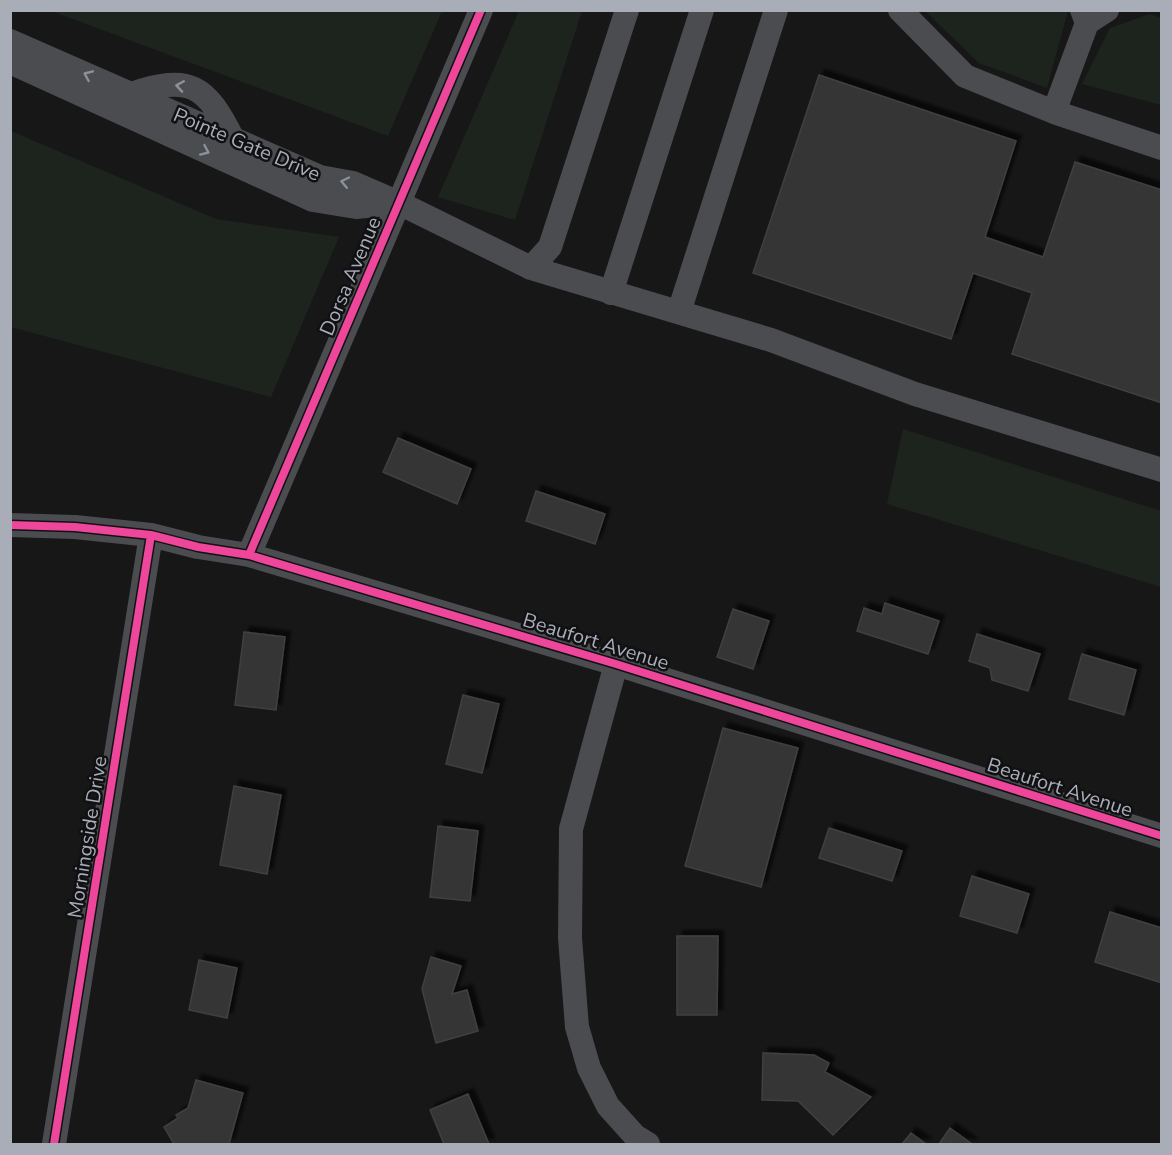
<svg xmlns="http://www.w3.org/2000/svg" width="1172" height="1155" viewBox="0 0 1172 1155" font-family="'Nunito Sans',sans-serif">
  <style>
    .green { fill: #1d241e }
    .building { fill: #353536; stroke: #3f4043; stroke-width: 1.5; filter: url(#shadow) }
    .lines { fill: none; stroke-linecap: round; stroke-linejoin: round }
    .minor { stroke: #4b4c50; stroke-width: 24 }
    .cycleway-casing { stroke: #111113; stroke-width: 11 }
    .cycleway { stroke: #ed469a; stroke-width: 8 }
    .oneway { stroke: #8c9099 }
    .labels { text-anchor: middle; stroke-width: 5; stroke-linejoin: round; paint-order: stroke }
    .street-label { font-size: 20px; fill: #a8adb8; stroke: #111113 }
  </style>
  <defs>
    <filter id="shadow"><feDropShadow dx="5.5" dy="-5.5" stdDeviation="1.5" flood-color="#0009"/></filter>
  </defs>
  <rect width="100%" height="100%" fill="#171717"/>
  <path class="green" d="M51 11 442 10V11L388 136Z
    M519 11H582L515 220 438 197Z
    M925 11H1068L1047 88 979 63Z
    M1150 14 1161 18V105L1082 84 1110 28Z
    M11 131 216 219 339 237 271 397 11 327Z
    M903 429 1161 511V587L887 504Z"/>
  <path class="building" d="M819 75 1016 141 985 237 1043 257 1075 162 1162 190V403L1012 354 1032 293 973 273 951 339 753 273Z
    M398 438 471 469 457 504 383 472Z
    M536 491 605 514 595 544 526 521Z
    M885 603 939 621 928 654 857 631 864 608 882 614Z
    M733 609 769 621 753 669 717 657Z
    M244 632 285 637 276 710 235 705Z
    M977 634 1040 654 1028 691 992 680 990 668 969 661Z
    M1082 654 1136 670 1124 715 1069 699Z
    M463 695 499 704 482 773 446 764Z
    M723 728 798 748 761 887 685 866Z
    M234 786 281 795 267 874 220 865Z
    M438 826 478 831 470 901 430 897Z
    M829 828 902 851 892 881 819 858Z
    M972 876 1029 894 1017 933 960 916Z
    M1110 912 1162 928V983L1095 962Z
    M677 936H718L717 1015H677Z
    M431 957 461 966 452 994 467 990 478 1031 436 1043 422 989Z
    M199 960 237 968 227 1018 189 1010Z
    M763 1053 814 1055 829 1063 825 1072 871 1097 833 1135 798 1101 762 1100Z
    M196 1080 243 1093 229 1144H174L164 1127 178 1118 176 1115 188 1108Z
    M468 1094 489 1144H444L430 1110Z
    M950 1128 972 1144H939Z
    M911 1133 926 1144H902Z"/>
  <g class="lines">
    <path class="minor" d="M900 10 965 76 1054 112 1087 23
      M1082 10 1087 23 1107 10
      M10 41 320 177 353 183 399 203 531 268 550 247 627 10
      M10 62 313 200 356 207 395 203
      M131 94C190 74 206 85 233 139
      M1054 112 1162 148
      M531 268 771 340 915 394 1162 470
      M611 293 702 10
      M679 312 776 10
      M10 525 75 527 151 535 198 547 249 555 616 664 1162 836
      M249 555 481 10
      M616 664 571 829 570 938 577 1027 589 1068 608 1106 635 1136 648 1144
      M54 1144 151 535"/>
    <g class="cycleway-casing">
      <path id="cycleway" d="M10 525 75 527 151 535 198 547 249 555 616 664 1162 836
        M249 555 481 10
        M54 1144 151 535"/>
    </g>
    <use href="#cycleway" class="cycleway"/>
  </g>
  <defs><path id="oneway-chevron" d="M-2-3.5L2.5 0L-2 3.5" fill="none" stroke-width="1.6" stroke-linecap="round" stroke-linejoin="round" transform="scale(1.5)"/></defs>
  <g class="oneway">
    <use href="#oneway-chevron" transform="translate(88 75) rotate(-156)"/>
    <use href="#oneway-chevron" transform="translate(180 86) rotate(-171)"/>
    <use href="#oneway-chevron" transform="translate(205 151) rotate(24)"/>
    <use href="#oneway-chevron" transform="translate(345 182) rotate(-168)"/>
  </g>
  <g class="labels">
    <g class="street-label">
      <text transform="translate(247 144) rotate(23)" y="7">Pointe Gate Drive</text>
      <text transform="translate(350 276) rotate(-67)" y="7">Dorsa Avenue</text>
      <text transform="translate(596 641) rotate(17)" y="7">Beaufort Avenue</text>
      <text transform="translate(1060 787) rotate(18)" y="7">Beaufort Avenue</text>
      <text transform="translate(87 837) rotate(-81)" y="7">Morningside Drive</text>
    </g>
  </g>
  <rect width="1172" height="1155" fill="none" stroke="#a8adb8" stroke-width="24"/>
</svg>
